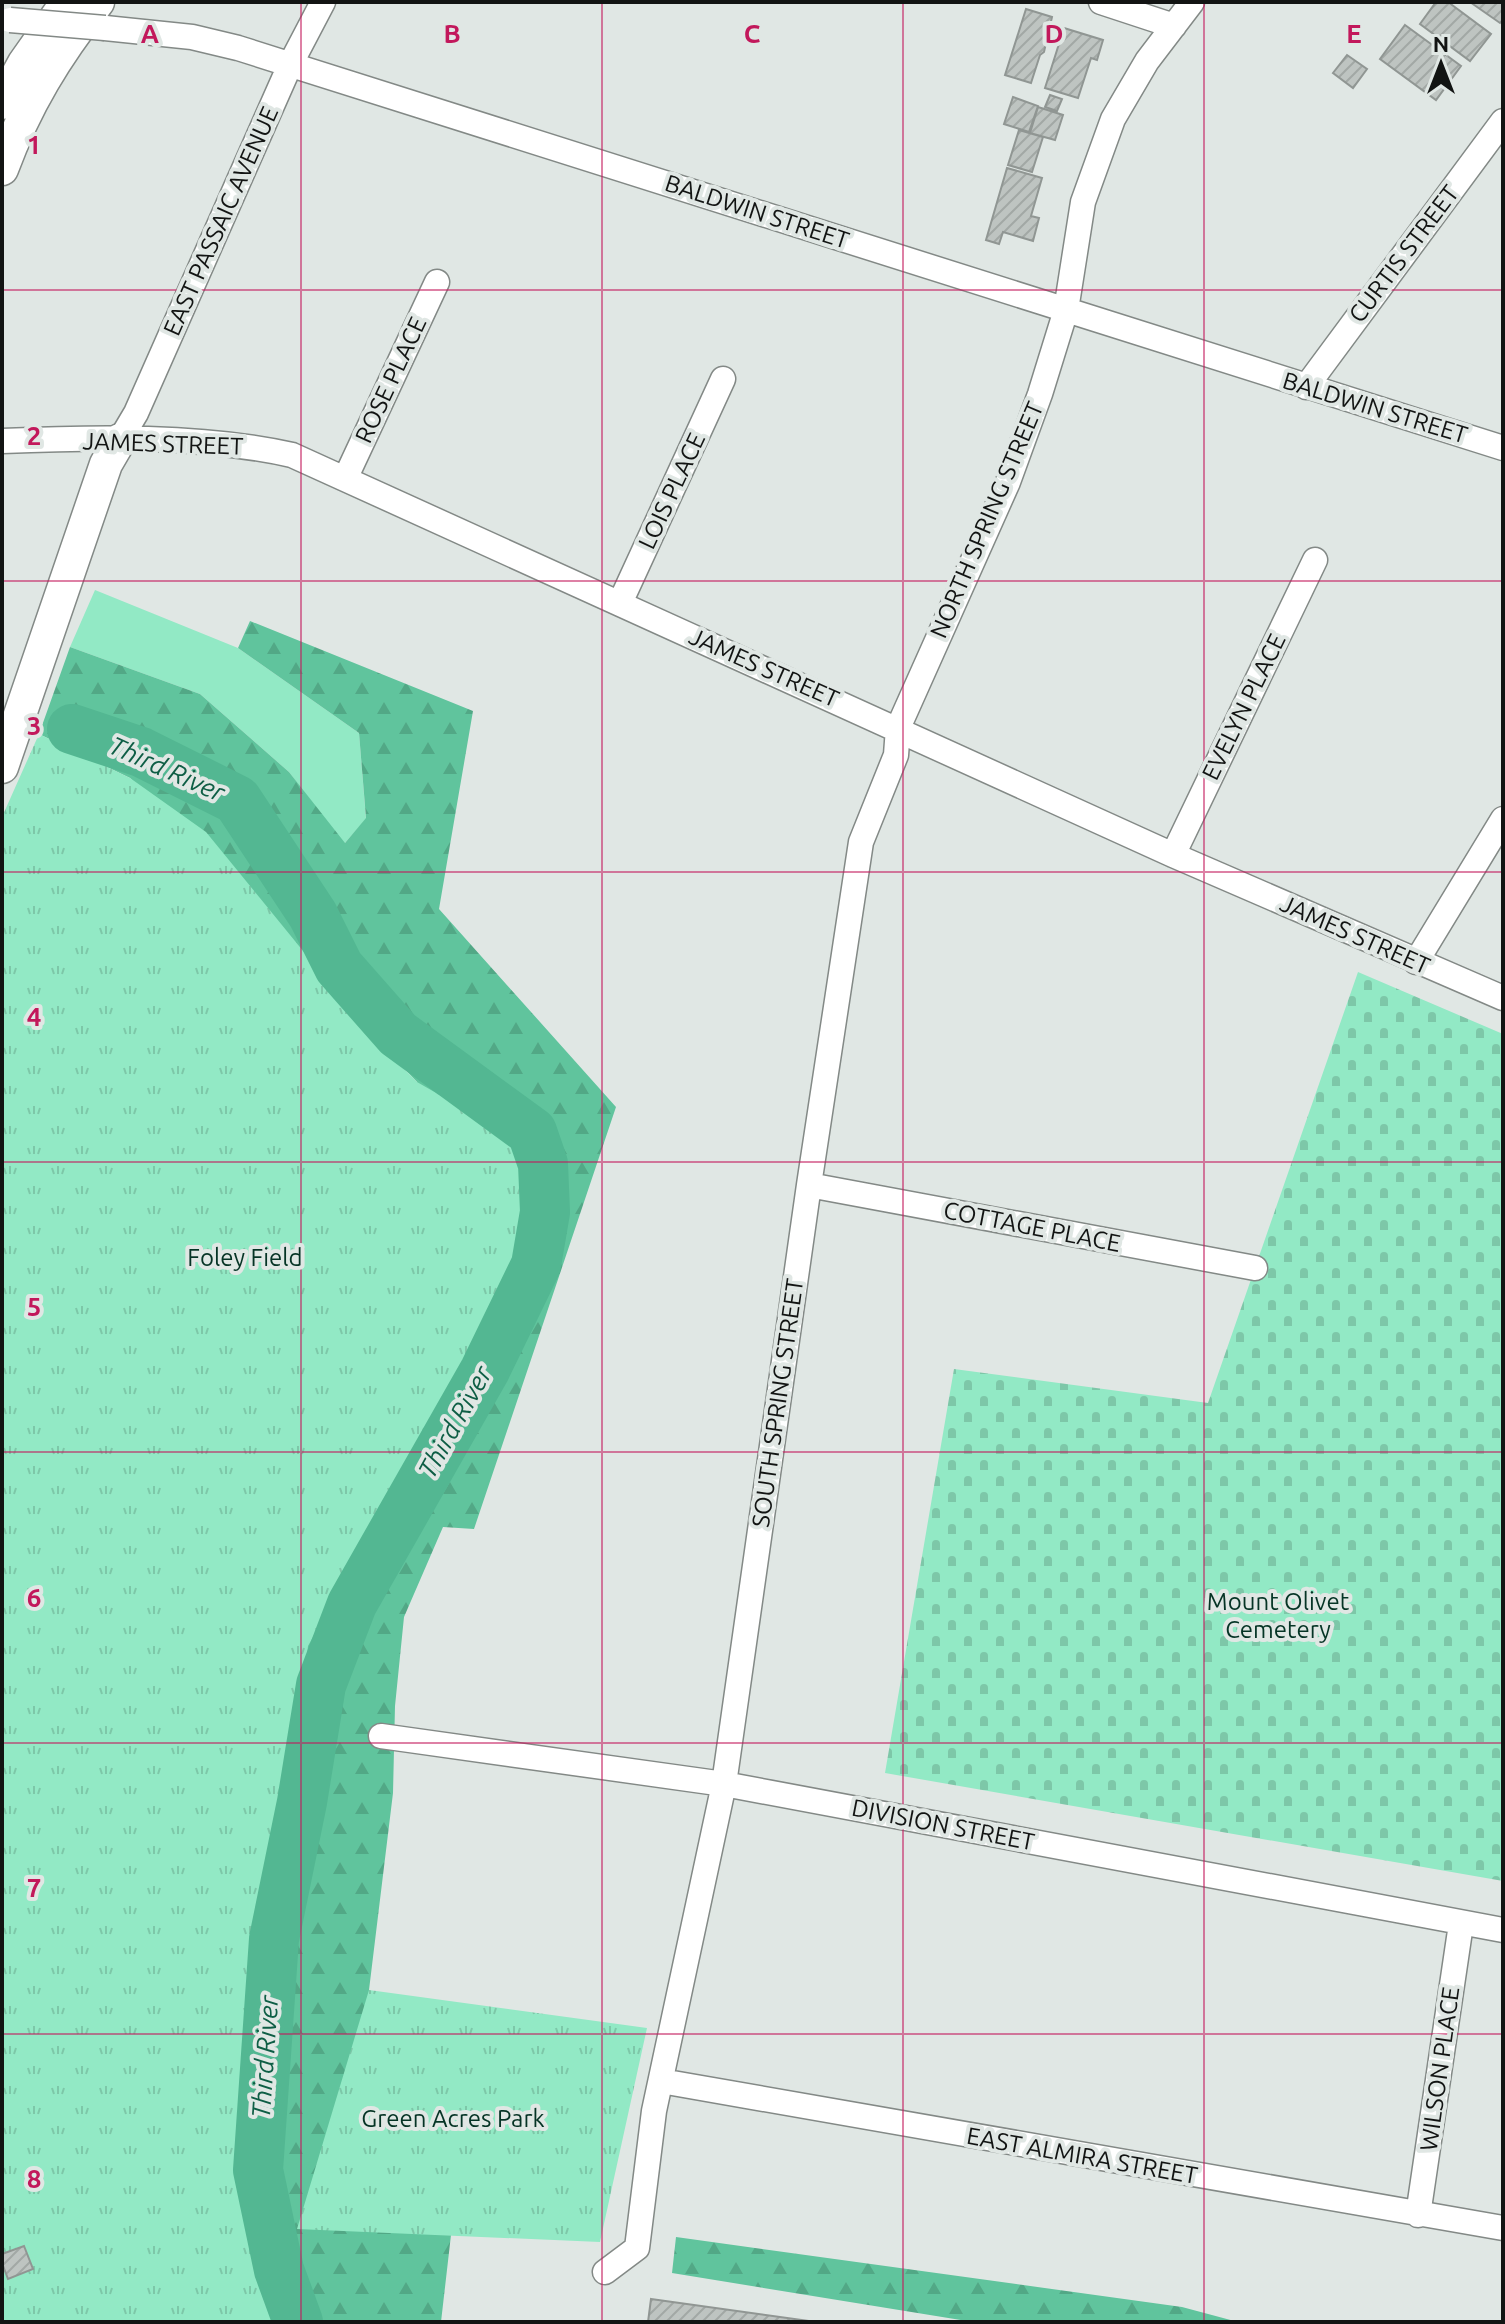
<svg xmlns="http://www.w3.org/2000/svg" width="1505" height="2324" viewBox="0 0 1505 2324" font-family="Ubuntu,sans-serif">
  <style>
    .grass { fill: #92e9c5 }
    .forest { fill: url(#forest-firs) }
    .cemetery { fill: url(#cemetery-stones) }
    .park { fill: url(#park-tufts) }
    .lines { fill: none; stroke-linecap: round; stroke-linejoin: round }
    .river { stroke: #53b792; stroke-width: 50 }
    .building { fill: url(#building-hatch); stroke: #909693; stroke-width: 2 }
    .minor-casing { stroke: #838986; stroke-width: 27 }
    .secondary-casing { stroke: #838986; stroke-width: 35 }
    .minor { stroke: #fff; stroke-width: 24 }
    .secondary { stroke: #fff; stroke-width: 32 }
    .minor-bridge-casing { stroke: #838986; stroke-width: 27; stroke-linecap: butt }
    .minor-bridge { stroke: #fff; stroke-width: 24 }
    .grid { fill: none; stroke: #c2185b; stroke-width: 2; stroke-opacity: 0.55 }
    .labels { text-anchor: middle; stroke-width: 8; stroke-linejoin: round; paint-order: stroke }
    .street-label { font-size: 24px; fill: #121413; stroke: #e0e7e4 }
    .park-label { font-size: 24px; fill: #053425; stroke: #e0e7e4 }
    .water-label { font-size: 26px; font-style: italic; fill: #0e5e45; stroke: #e0e7e4 }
    .grid-label { font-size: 26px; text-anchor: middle; font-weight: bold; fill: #c2185b; stroke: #e0e7e4; stroke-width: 8; stroke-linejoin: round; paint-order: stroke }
  </style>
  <defs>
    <pattern id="forest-firs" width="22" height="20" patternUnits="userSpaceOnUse" patternTransform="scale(2)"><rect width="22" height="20" fill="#60c49d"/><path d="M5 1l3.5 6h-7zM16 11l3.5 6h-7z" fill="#52a886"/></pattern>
    <pattern id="cemetery-stones" width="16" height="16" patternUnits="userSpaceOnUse" patternTransform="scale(2)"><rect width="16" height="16" fill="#92e9c5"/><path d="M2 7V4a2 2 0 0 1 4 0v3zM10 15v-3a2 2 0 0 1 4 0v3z" fill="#7dc7a8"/></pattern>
    <pattern id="park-tufts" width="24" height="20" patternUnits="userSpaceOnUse" patternTransform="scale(2)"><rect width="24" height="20" fill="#92e9c5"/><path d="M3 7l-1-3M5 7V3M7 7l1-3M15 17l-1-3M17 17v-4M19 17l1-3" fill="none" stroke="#7dc7a8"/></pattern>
    <pattern id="building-hatch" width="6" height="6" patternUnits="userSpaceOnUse" patternTransform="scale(2)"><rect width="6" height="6" fill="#bec4c1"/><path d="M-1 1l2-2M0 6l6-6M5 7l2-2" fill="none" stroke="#a2a8a5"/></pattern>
  </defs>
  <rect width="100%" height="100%" fill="#e0e7e4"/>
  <path class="grass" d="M95 590 238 648 359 733 366 819 344 844 289 772 200 694 70 647Z"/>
  <path class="forest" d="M250 621 473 711 439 909 616 1107 474 1529 443 1527 404 1617 395 1706 393 1793 369 1990 462 2182 451 2235 441 2322H223L193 2226 417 1082 130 778 39 734 70 647 200 694 289 772 345 843 366 818 359 733 238 648Z
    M676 2237 1182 2307 1238 2322H973L672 2273Z"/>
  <path class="cemetery" d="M1358 972 1503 1034V1881L885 1773 954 1369 1208 1403Z"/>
  <path class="park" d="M39 734 130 778 206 832 374 1038 417 1082 532 1148V1245L308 1646 242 2202 286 2322H2V817Z
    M369 1990 647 2028 600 2242 297 2229Z"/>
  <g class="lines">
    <path class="river" d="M72 729 141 752 237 800 313 915 339 967 398 1034 532 1132 543 1164 545 1212 536 1265 485 1370 352 1604 321 1685 302 1802 274 1939 258 2170 279 2270 298 2322"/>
  </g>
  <path class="building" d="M1436 2H1448L1491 34 1470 61 1420 24Z
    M1470 2H1503V19L1500 23Z
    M1026 9 1052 17 1044 52 1040 55 1031 83 1005 75Z
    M1405 25 1461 66 1436 100 1380 59Z
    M1064 28 1103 40 1097 60 1091 58 1078 98 1045 88Z
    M1347 55 1367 69 1353 88 1333 73Z
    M1050 95 1062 99 1057 111 1045 107Z
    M1013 97 1038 106 1029 132 1004 124Z
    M1038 107 1063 115 1055 140 1030 133Z
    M1019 130 1043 137 1032 172 1008 165Z
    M1007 168 1042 178 1031 216 1039 218 1033 241 1003 232 999 244 986 240Z
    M24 2246 33 2269 8 2279 2 2263V2254Z
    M651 2299 816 2322H648Z"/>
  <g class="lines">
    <g class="minor-casing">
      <path id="minor" d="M1101 2 1174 26
        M105 28 192 37 238 48 1503 448
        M1306 387 1503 121
        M120 440 136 413 290 65 323 2
        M2 441C94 437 203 435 292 455L1173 855 1503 998
        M345 479 437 282
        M620 603 723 379
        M1173 855 1315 560
        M1416 962 1503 819
        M809 1185 1255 1268
        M381 1736 724 1784 1503 1930
        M661 2081 1503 2228
        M1418 2215 1461 1924
        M605 2272 637 2248 654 2111 724 1784 809 1185 861 842 896 755 898 728 1008 482 1040 394 1066 310 1083 202 1113 119 1147 61 1192 2"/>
    </g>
    <g class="secondary-casing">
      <path id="secondary" d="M2 103 24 63 67 2
        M2 169C26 104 56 56 98 2
        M2 767 106 464 120 440"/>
    </g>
    <use href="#minor" class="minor"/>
    <use href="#secondary" class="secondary"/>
    <g class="minor-bridge-casing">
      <path id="minor-bridge" d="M10 20 105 28"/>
    </g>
    <use href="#minor-bridge" class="minor-bridge"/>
  </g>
  <path class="grid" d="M301 2V2322M602 2V2322M903 2V2322M1204 2V2322M2 290H1503M2 581H1503M2 872H1503M2 1162H1503M2 1452H1503M2 1743H1503M2 2034H1503"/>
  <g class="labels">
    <g class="street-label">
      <text transform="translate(757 212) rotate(18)" y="8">BALDWIN STREET</text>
      <text transform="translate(221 221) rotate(-66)" y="8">EAST PASSAIC AVENUE</text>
      <text transform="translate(1404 254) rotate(-53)" y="8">CURTIS STREET</text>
      <text transform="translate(391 380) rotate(-65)" y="8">ROSE PLACE</text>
      <text transform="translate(1375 408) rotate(17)" y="8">BALDWIN STREET</text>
      <text transform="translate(163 444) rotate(2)" y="8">JAMES STREET</text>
      <text transform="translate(672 491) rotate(-65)" y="8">LOIS PLACE</text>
      <text transform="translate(987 520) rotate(-67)" y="8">NORTH SPRING STREET</text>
      <text transform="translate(764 668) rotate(24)" y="8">JAMES STREET</text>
      <text transform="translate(1244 707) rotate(-64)" y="8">EVELYN PLACE</text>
      <text transform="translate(1355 935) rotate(24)" y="8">JAMES STREET</text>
      <text transform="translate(1032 1227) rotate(11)" y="8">COTTAGE PLACE</text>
      <text transform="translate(778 1403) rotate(-82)" y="8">SOUTH SPRING STREET</text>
      <text transform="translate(943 1825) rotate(11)" y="8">DIVISION STREET</text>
      <text transform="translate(1440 2069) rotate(-82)" y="8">WILSON PLACE</text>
      <text transform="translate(1082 2156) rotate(10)" y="8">EAST ALMIRA STREET</text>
    </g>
    <g class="park-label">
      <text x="245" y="1266">Foley Field</text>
      <text x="1278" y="1610">Mount Olivet<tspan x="1278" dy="28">Cemetery</tspan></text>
      <text x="453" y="2127">Green Acres Park</text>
    </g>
    <g class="water-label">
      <text transform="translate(167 769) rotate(24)" y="9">Third River</text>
      <text transform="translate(455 1422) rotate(-61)" y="9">Third River</text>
      <text transform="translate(265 2057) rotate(-86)" y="9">Third River</text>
    </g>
  </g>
  <g class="grid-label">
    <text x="150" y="43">A</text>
    <text x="452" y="43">B</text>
    <text x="752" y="43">C</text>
    <text x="1054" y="43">D</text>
    <text x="1354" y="43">E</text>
    <text x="34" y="154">1</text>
    <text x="34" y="445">2</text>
    <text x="34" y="735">3</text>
    <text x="34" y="1026">4</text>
    <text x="34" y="1316">5</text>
    <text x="34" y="1607">6</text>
    <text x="34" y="1897">7</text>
    <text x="34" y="2188">8</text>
  </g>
  <rect width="1505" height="2324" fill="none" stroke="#121413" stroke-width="8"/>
  <g transform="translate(1441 64)" stroke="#e0e7e4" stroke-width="6" paint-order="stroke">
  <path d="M0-6L14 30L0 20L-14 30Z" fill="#121413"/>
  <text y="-12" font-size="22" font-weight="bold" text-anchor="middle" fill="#121413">N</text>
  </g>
</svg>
